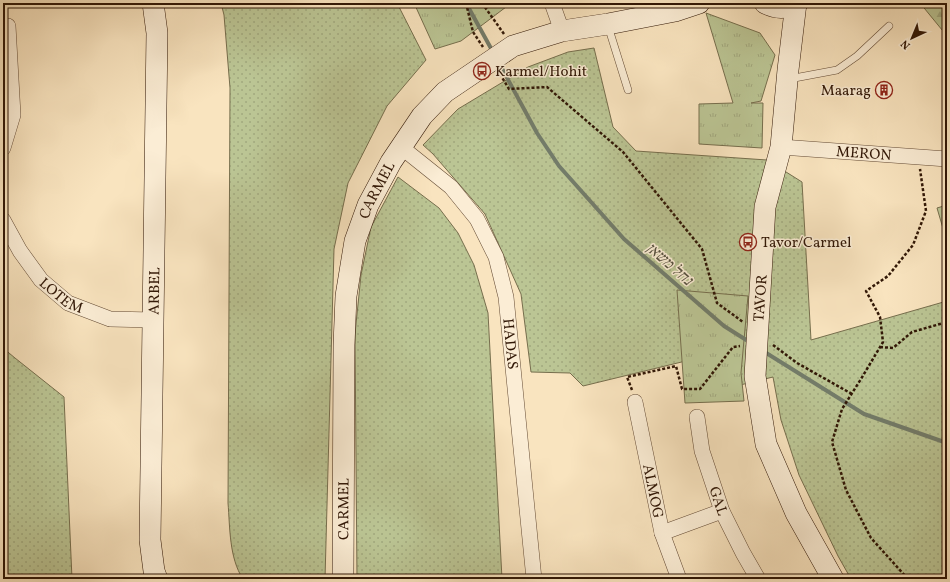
<svg xmlns="http://www.w3.org/2000/svg" width="950" height="582" viewBox="0 0 950 582" font-family="Vollkorn,'Frank Ruhl Libre',serif">
  <style>
    .grass { fill: url(#grass-dots); stroke: #766e4d }
    .forest { fill: url(#forest-firs); stroke: #766e4d }
    .park { fill: url(#park-tufts); stroke: #766e4d }
    .garden { fill: #bbc594; stroke: #766e4d }
    .lines { fill: none; stroke-linecap: round; stroke-linejoin: round }
    .stream { stroke: #737c6a; stroke-width: 4 }
    .lane-casing { stroke: #634a34; stroke-width: 8 }
    .street-casing { stroke: #634a34; stroke-width: 16 }
    .secondary-casing { stroke: #311706; stroke-width: 22 }
    .path { stroke: #311706; stroke-width: 2.5; stroke-dasharray: 3 2; stroke-linecap: butt }
    .lane { stroke: #fbedd5; stroke-width: 7 }
    .street { stroke: #fbedd5; stroke-width: 15 }
    .secondary { stroke: #fbedd5; stroke-width: 21 }
    .labels { text-anchor: middle; stroke-width: 3; stroke-linejoin: round; paint-order: stroke }
    .poi-label { font-size: 15px; fill: #311706; stroke: #fbedd5; text-anchor: start }
    .street-label { font-size: 15px; fill: #311706; stroke: #fbedd5 }
    .water-label { font-size: 16px; font-style: italic; fill: #585240; stroke: #fbedd5 }
  </style>
  <defs>
    <pattern id="grass-dots" width="8" height="8" patternUnits="userSpaceOnUse"><rect width="8" height="8" fill="#bbc594"/><path d="M2 2h.1M6 6h.1" fill="none" stroke="#a1a87e" stroke-width="1.8" stroke-linecap="round"/></pattern>
    <pattern id="forest-firs" width="22" height="20" patternUnits="userSpaceOnUse"><rect width="22" height="20" fill="#bbc594"/><path d="M5 1l3.5 6h-7zM16 11l3.5 6h-7z" fill="#a1a87e"/></pattern>
    <pattern id="park-tufts" width="24" height="20" patternUnits="userSpaceOnUse"><rect width="24" height="20" fill="#bbc594"/><path d="M3 7l-1-3M5 7V3M7 7l1-3M15 17l-1-3M17 17v-4M19 17l1-3" fill="none" stroke="#a1a87e"/></pattern>
  </defs>
  <rect width="100%" height="100%" fill="#f9e4bf"/>
  <filter id="stains"><feTurbulence type="fractalNoise" baseFrequency=".005" numOctaves="4"/><feColorMatrix values="0 0 0 0 .2 0 0 0 0 .09 0 0 0 0 .02 0 0 0 .5 -.17"/></filter>
  <radialGradient id="worn" r=".72"><stop offset=".6" stop-color="#630" stop-opacity="0"/><stop offset="1" stop-color="#630" stop-opacity=".3"/></radialGradient>
  <path class="grass" d="M221 3H397L426 60 387 106 348 183 334 249 325 579H243C229 558 230 527 228 503L230 88 224 15Z
    M594 48 613 127 636 151 767 160 802 182 811 340 947 301V579H851L838 556 799 475 781 420 773 377 703 394 698 358 583 386 570 373 531 372 521 294 485 214 433 154 423 145 458 109 528 67 568 52Z
    M398 177 439 208 458 233 474 265 488 313 502 579H357L355 334 361 275 371 227Z
    M3 348 15 358 64 397 72 579H3Z"/>
  <path class="forest" d="M920 3H947V36Z"/>
  <path class="park" d="M414 3H503L506 7 461 41 435 49Z
    M706 13 760 33 775 55 761 101 751 103H763L762 148 699 144V104L733 103Z
    M677 290 748 296 741 373 744 401 685 403Z"/>
  <path class="garden" d="M947 205V242L937 208Z"/>
  <g class="lines">
    <path class="stream" d="M466 3 493 52
      M499 63 537 133 559 166 624 239 724 326 751 343
      M763 351 864 414 947 443"/>
    <g class="lane-casing">
      <path id="lane" d="M608 26 628 90
        M789 79 837 70 857 56 889 26"/>
    </g>
    <g class="street-casing">
      <g id="street">
        <path d="M552 3 562 31"/>
        <path id="s1" d="M401 147 451 187 477 219 496 257 506 297 534 579"/>
        <path id="s2" d="M781 147 947 159"/>
        <path d="M3 148 13 115 8 26"/>
        <path id="s3" d="M3 220 20 251 41 280 68 303 110 319 153 320"/>
        <path id="s4" d="M635 402 662 533 679 579"/>
        <path id="s5" d="M697 417 702 451 722 511 743 553 758 579"/>
        <path d="M662 533 722 511"/>
      </g>
    </g>
    <g class="secondary-casing">
      <g id="secondary">
        <path d="M153 3 157 33 150 540 154 571 157 579"/>
        <path d="M765 3C776 9 786 9 797 3"/>
        <path d="M796 3 788 70 781 147 765 207 755 376 766 444 796 513 833 579"/>
        <path id="s6" d="M343 579 344 345 346 296 355 241 368 205 391 162 422 116 445 92 513 46 562 31 608 24 675 11 699 3"/>
      </g>
    </g>
    <path class="path" d="M466 3 473 32 483 47
      M482 3 504 34
      M500 74 509 89 547 87 623 152 702 249 717 303 743 322
      M773 345 797 363 852 394
      M880 347 893 348 912 332 947 322
      M632 390 627 377 676 366 682 389H700L733 347 740 346
      M908 579 871 538 846 490 832 442 842 409 861 379 883 342 880 317 866 291 888 276 913 245 926 211 920 169"/>
    <use href="#lane" class="lane"/>
    <use href="#street" class="street"/>
    <use href="#secondary" class="secondary"/>
  </g>
  <defs>
    <g id="bus-ring" transform="scale(0.9)"><circle r="9.5" fill="#fbedd5" stroke="#8f2418" stroke-width="1.5"/><path d="M-5-6H5V4H4V6H2V4H-2V6H-4V4H-5ZM-3.5-4V0h7V-4ZM-3.5 1.2v1.5H-2V1.2ZM2 1.2v1.5H3.5V1.2Z" fill="#8f2418"/></g>
    <g id="building-ring" transform="scale(0.9)"><circle r="9.5" fill="#fbedd5" stroke="#8f2418" stroke-width="1.5"/><path d="M-4-6H4V6H1V3H-1V6H-4ZM-2.5-4.3h1.7v1.8h-1.7ZM.8-4.3h1.7v1.8H.8ZM-2.5-1h1.7V.8h-1.7ZM.8-1h1.7V.8H.8Z" fill="#8f2418"/></g>
  </defs>
  <g fill-rule="evenodd">
    <use href="#bus-ring" x="482" y="71"/>
    <use href="#building-ring" x="884" y="90"/>
    <use href="#bus-ring" x="748" y="242"/>
  </g>
  <g class="labels">
    <g class="poi-label">
      <text x="495" y="76">Karmel/Hohit</text>
      <text x="871" y="95" text-anchor="end">Maarag</text>
      <text x="761" y="247">Tavor/Carmel</text>
    </g>
    <g class="street-label">
      <text dy="5" stroke="none"><textPath href="#s2" startOffset="83">MERON</textPath></text>
      <text dy="5" stroke="none"><textPath href="#s6" startOffset="394">CARMEL</textPath></text>
      <text transform="translate(154 291) rotate(-89)" y="5">ARBEL</text>
      <text dy="5" stroke="none"><textPath href="#s3" startOffset="97">LOTEM</textPath></text>
      <text transform="translate(760 298) rotate(-86)" y="5">TAVOR</text>
      <text dy="5" stroke="none"><textPath href="#s1" startOffset="236">HADAS</textPath></text>
      <text dy="5" stroke="none"><textPath href="#s4" startOffset="91">ALMOG</textPath></text>
      <text dy="5" stroke="none"><textPath href="#s5" startOffset="87">GAL</textPath></text>
      <text dy="5" stroke="none"><textPath href="#s6" startOffset="70">CARMEL</textPath></text>
    </g>
    <g class="water-label">
      <text transform="translate(670 263) rotate(41)" y="6">נחל משאן</text>
    </g>
  </g>
  <rect width="950" height="582" fill="none" stroke="#f9e4bf" stroke-width="16"/>
  <rect x="4" y="4" width="942" height="574" fill="none" stroke="#311706" stroke-width="2"/>
  <rect x="8" y="8" width="934" height="566" fill="none" stroke="#311706"/>
  <g transform="translate(912 38) rotate(224)" stroke="#fbedd5" stroke-width="3" paint-order="stroke">
  <path d="M0-3L7 15L0 10L-7 15Z" fill="#311706"/>
  <text y="-6" font-size="11" font-weight="bold" text-anchor="middle" fill="#311706">N</text>
  </g>
  <rect width="100%" height="100%" filter="url(#stains)"/>
  <rect width="100%" height="100%" fill="url(#worn)"/>
</svg>
